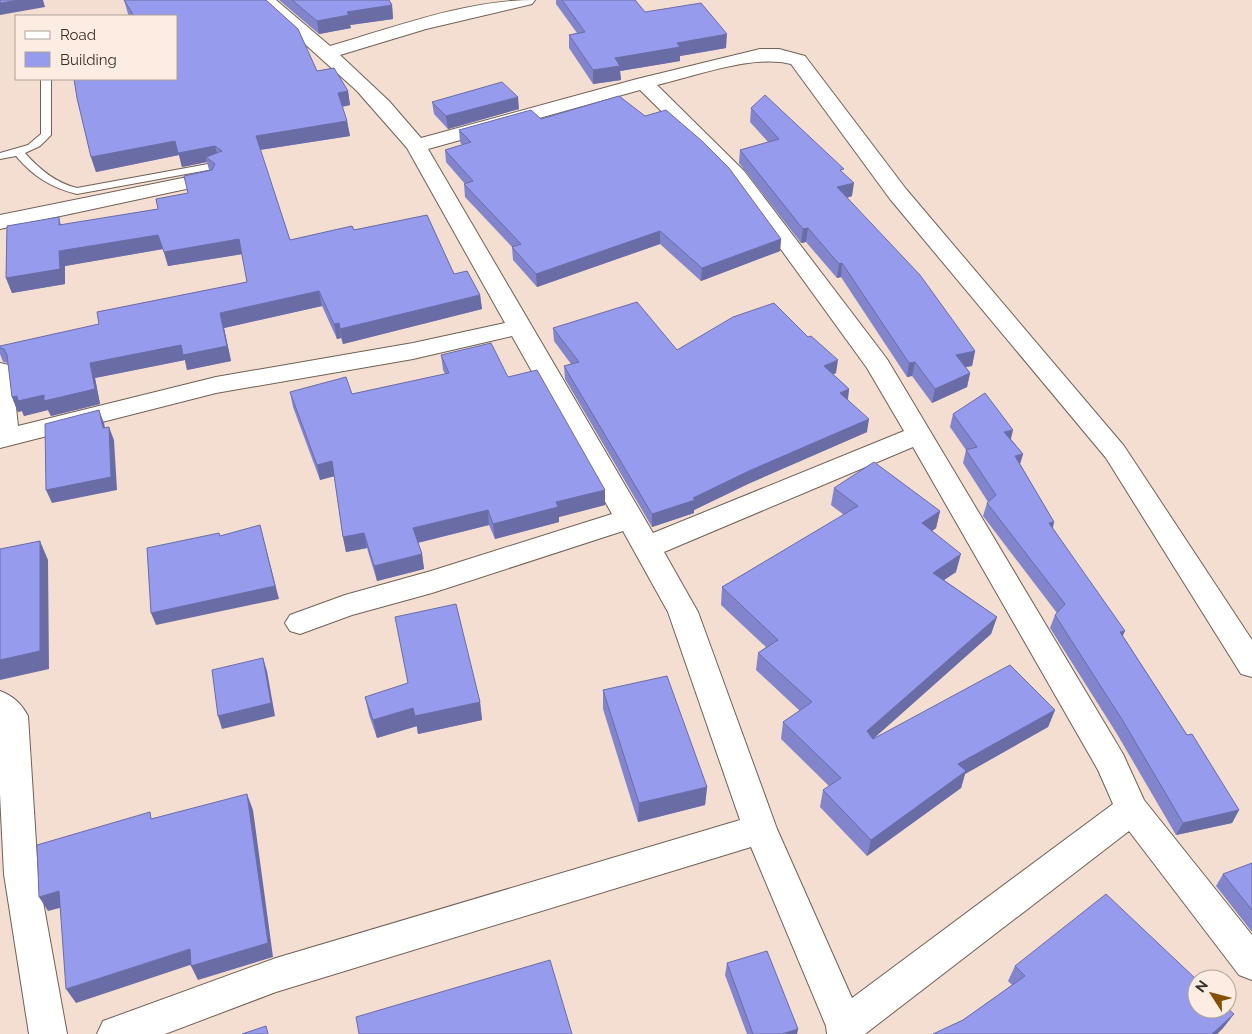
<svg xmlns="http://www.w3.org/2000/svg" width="1252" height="1034" viewBox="0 0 1252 1034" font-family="Raleway,sans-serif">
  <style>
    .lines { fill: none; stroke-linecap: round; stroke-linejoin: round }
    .lane-casing { stroke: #716054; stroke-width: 2 }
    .street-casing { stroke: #716054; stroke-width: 2 }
    .lane { fill: #fff; fill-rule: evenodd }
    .street { fill: #fff; fill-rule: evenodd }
    .wall { fill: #8285cc }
    .shaded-wall { fill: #6a6ca6 }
    .building { fill: #979bed; stroke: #6a6ca6 }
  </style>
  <rect width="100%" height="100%" fill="#f3ded1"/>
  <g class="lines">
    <g class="lane-casing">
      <path id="lane" d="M41 79H51V135L40 146 25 153C39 169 56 183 77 188L219 162 224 165 219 168 77 194C51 188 33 176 16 156L0 159V153L28 145 41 134Z"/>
    </g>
    <g class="street-casing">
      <path id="street" d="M256 0H276L330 46C396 27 466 0 535 0L532 4 426 29 340 55 389 101 421 138 637 79 760 49H779L805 56 906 189 1124 446 1252 640V677L1241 674 1106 458 890 199 791 64C754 54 696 76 657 85L744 171 887 359 1123 754 1144 800 1252 935V980L1239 975 1129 831 865 1034H827L826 1026 751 847 276 992 165 1034H97L103 1021 276 958 740 820 668 612 623 531 432 593 352 615 300 634 290 631 285 623 290 615 345 595 431 571 612 514 512 336 413 359 216 393 0 448V363L9 365 12 371 18 426 216 377 413 343 505 323 407 148 357 91ZM640 90 730 179 867 368 904 431 653 533 428 149ZM913 447 1098 770 1113 804 852 998 777 829 698 612 664 552Z
        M207 173 214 175 217 179 214 183 0 229V215Z
        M0 691C13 696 21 703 28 716L38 874 67 1034H29L4 874 0 794Z"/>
    </g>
    <use href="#lane" class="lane"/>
    <use href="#street" class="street"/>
  </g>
  <path class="wall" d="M124 0H266L298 29 317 71 334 68 348 91 350 105 342 107 347 121 350 136 260 150 290 240 352 226 354 230 427 215 454 274 467 271 480 295 482 309 343 344 341 338 337 339 322 306 224 328 231 361 187 370 185 360 95 378 100 404 51 416 48 410 24 416 22 411 18 412 12 397 8 363 3 362 0 354V346L99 324 97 312 247 282 242 254 168 266 163 249 65 266V284L12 293 6 278 7 226 59 217 61 225 158 209 156 199 188 193 184 176 209 170 207 162 182 167 179 155 96 172 91 157 77 98 74 79H176V16H129L128 14Z
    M279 0H389L392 5 393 19 350 25 351 28 319 34Z
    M556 0H635L645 12 726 48 680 56V61L620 71 621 80 593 84 569 48V35L577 33 556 4Z
    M432 102 519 109 448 129 434 114Z
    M751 108 843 173 852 196 847 198 975 351 972 366 966 367 970 373 967 387 932 403 912 376 907 377 841 277 837 278 806 242 801 243 739 163 740 150 768 142 750 122Z
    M541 119 781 239 780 251 701 281 660 244 537 287 513 260 512 247 465 197 464 184H465L446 162 445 150 462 145 460 142 459 130Z
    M553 328 677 350 836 373 833 374 849 389 848 400 867 432 750 483 694 510V513L652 527 565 379 564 366 571 364 554 341Z
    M441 355 508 377 605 505 559 517V522L495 539 489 525 418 543 422 554 424 569 377 581 367 548 346 552 343 537 334 476 320 480 293 407 290 392 352 394 445 374 443 370Z
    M953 414 1011 439 1023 454 1020 464 1054 522 1053 528 1187 735 1239 810 1232 823 1176 835 1117 734 1050 628 1055 615 1057 613 983 516 987 503 988 502 963 463 966 450 950 427Z
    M834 488 940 511 936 528 932 531 956 572 944 580 997 617 991 634 873 739 1055 710 1048 727 965 774 961 788 867 856 820 807 823 790 829 786 781 739 783 722 800 711 756 670 758 653 766 647 721 605 722 587 844 515 831 505Z
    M603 690 707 787 705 805 638 822 603 709Z
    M365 697 480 702 482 720 418 734 417 726 377 738 369 715Z
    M1252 863V932L1216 886 1223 874Z
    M727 963 798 1029 797 1034H747L725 975Z
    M1015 966 1234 1014 1223 1028 1217 1034H933L963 1020 1012 985 1008 981Z"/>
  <path class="shaded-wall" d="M19 0H43L45 7 0 15V3Z
    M392 5 393 19 350 25 351 28 319 34 317 21 347 12Z
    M727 34 726 48 680 56V61L620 71 621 80 593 84V70L615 58 677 43Z
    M348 91 350 105 340 107 338 93Z
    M518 97 519 109 448 129 446 116Z
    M347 121 350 136 259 150 256 136Z
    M175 141 215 146 219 160 206 157 207 162 182 167 179 155 96 172 91 157Z
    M854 183 852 196 835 201 837 187Z
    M808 228 806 242 801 243 803 229Z
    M660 231V244L537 287 536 274Z
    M158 235 163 249 65 266V284L12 293 6 278 59 251Z
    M239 239 243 254 168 266 164 252Z
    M781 239 780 251 701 281 702 268Z
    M842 263 841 277 837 278 839 264Z
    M319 291 322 306 224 328 231 361 187 370 185 360 95 378 100 404 51 416 48 410 24 416 22 411 18 412 12 397 17 396 90 363 220 313Z
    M480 295 482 309 343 344 340 329Z
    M339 323 341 338 337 339 334 324Z
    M975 351 972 366 953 369 956 355Z
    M838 360 836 373 823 379 824 366Z
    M915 362 912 376 907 377 909 363Z
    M970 373 967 387 932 403 935 389Z
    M849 389 847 403 840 393Z
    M99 410 104 423 108 441 103 428Z
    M869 419 867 432 750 483 694 510V513L652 527V514L693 498 751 470Z
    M109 427 114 440 117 490 52 503 46 490Z
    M1013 430 1010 443 1004 432Z
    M1023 454 1019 467 1015 456Z
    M332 461 335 476 320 480 317 465Z
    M605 490V505L559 517V522L495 539 493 524 556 502Z
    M488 510 489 525 416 543 413 528Z
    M940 511 936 528 918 541 922 523Z
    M1054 522 1050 536 1049 523Z
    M260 525 279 599 156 625 151 613Z
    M364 533 367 548 346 552 343 537Z
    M40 541 48 560 49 669 0 680V660Z
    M422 554 424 569 377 581 374 566Z
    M961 554 956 572 929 590 933 573Z
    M997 617 991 634 864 747 867 731Z
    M1125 631 1119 644 1120 632Z
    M263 658 267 671 275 716 222 729 218 716Z
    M480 702 482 720 418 734 415 716Z
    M413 708 417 726 377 738 373 720Z
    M1055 710 1048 727 965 774 961 788 867 856 871 840 958 764Z
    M707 787 705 805 638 822 639 803Z
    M247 794 253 810 273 957 198 980 191 966Z
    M1239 810 1232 823 1176 835 1183 823Z
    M59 891 67 906 48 911 39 897Z
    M190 949 196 963 76 1003 66 989Z
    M1234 1014 1223 1028 1217 1034H1212Z
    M798 1029 797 1034H782Z"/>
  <path class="building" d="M0 0H19L0 3Z
    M124 0H266L298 29 317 71 334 68 348 91 338 93 347 121 256 136 290 240 352 226 354 230 427 215 454 274 467 271 480 295 340 329 339 323 334 324 319 291 220 313 227 346 183 355 181 345 90 363 95 389 44 401V395L18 401 17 396 12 397 7 355 4 349 0 348V346L99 324 97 312 247 282 239 239 164 252 158 235 59 251 60 269 6 278 7 226 59 217V225L158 209 156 199 188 193 184 176 212 170 215 164 206 157 222 151 215 146 178 153 175 141 91 157 77 98 74 79H176V16H134Z
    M292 0H389L392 5 347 12 349 15 317 21Z
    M562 0H635L645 12 701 3 727 34 677 43 680 47 615 58 620 66 593 70 569 35 585 32Z
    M502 82 518 97 446 116 432 102Z
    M765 95 844 169 840 170 854 183 837 187 920 275 975 351 956 355 970 373 935 389 915 362 909 363 842 263 839 264 808 228 803 229 740 150 779 139 751 108Z
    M619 96 645 116 666 110 702 141 729 168 781 239 702 268 660 231 536 274 512 247 521 244 464 184 473 181 445 150 471 142 459 130 531 110 541 119Z
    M637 302 677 350 733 317 774 303 808 337 811 336 838 360 824 366 849 389 840 393 869 419 751 470 693 498 695 500 652 514 564 366 579 362 553 328Z
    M491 343 508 377 537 370 605 490 556 502 558 507 493 524 488 510 413 528 422 554 374 566 364 533 343 537 332 461 317 465 290 392 346 377 352 394 449 373 441 355Z
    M985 393 1013 430 1004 432 1023 454 1015 456 1054 522 1049 523 1125 631 1120 632 1187 735 1192 734 1239 810 1183 823 1123 721 1055 615 1065 604 987 503 996 495 966 450 977 447 953 414Z
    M99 410 103 428 109 427 111 477 46 490 45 424Z
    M874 462 940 511 922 523 961 554 933 573 997 617 867 731 873 739 1010 665 1055 710 958 764 966 771 871 840 823 790 841 778 783 722 812 702 758 653 778 640 722 587 858 506 834 488Z
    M260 525 275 586 151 613 147 548 219 533 220 536Z
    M40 541V651L0 660V549Z
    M456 604 480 702 415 716 413 708 373 720 365 697 408 683 395 617Z
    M263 658 271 703 218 716 212 670Z
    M667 676 707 787 639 803 603 690Z
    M247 794 268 943 191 966 190 949 66 989 59 891 39 897 37 845 150 812 151 819Z
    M1252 863V910L1223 874Z
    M1106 894 1197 980V1009H1227V1008L1234 1014 1212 1034H933L963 1020 1025 976 1015 966Z
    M767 951 798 1029 782 1034H753L727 963Z
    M550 960 572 1034H359L356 1017Z
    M266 1026 268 1034H242Z"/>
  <rect x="15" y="15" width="162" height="65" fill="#fdece2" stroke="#aea198"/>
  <rect x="25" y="31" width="25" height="8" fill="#ffffff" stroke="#aea198"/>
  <text x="60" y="40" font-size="15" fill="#37302a">Road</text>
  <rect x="25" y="52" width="25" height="15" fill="#979bed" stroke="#aea198"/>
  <text x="60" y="65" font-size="15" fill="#37302a">Building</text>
  <g transform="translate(1212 994) rotate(306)"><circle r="24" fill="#fdece2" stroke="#aea198"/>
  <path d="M0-4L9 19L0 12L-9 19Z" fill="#875000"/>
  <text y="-8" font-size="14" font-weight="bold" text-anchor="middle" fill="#37302a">N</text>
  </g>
</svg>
